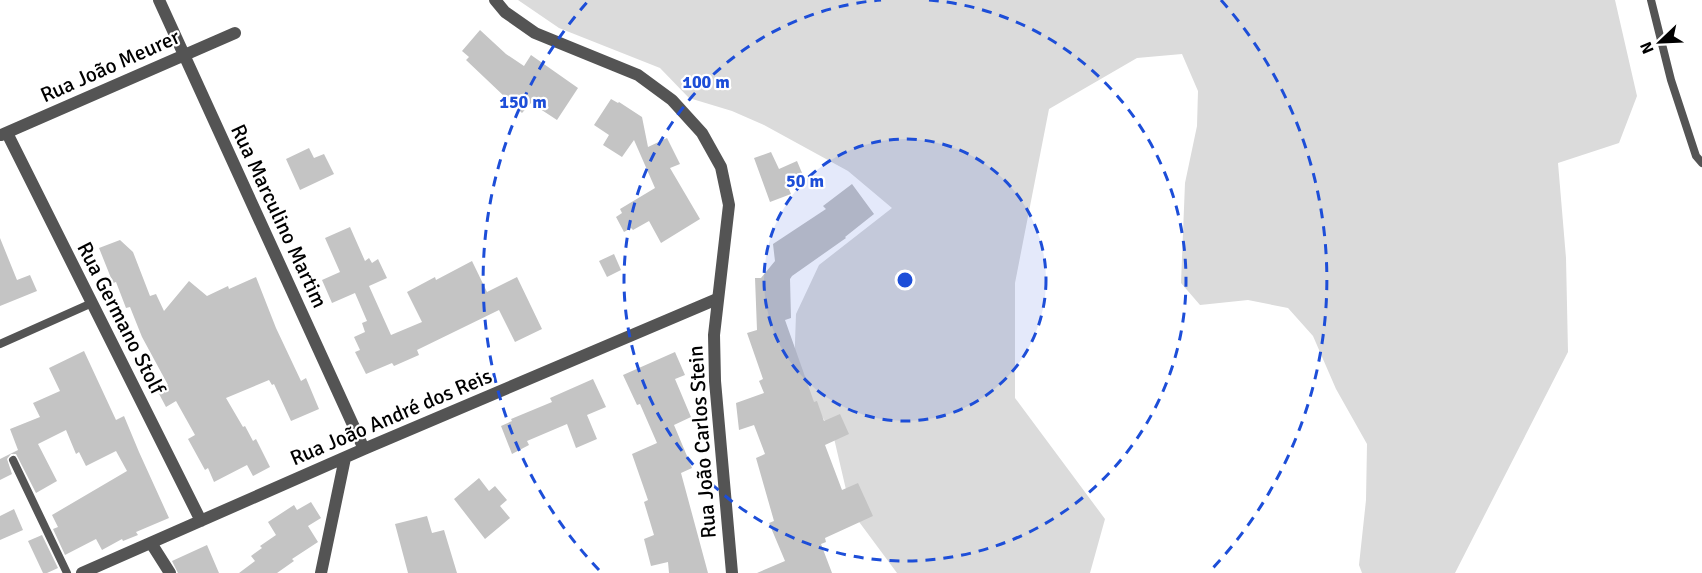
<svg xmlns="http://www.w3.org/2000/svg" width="1702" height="573" viewBox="0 0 1702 573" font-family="Signika,sans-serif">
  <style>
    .green { fill: #dbdbdb }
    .building { fill: #c4c4c4 }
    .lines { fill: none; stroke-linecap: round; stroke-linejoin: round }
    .service { stroke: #545454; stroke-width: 8 }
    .minor { stroke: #545454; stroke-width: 12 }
    .tertiary { stroke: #545454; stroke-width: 12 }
    .ring { fill: none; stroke: #1d4ed8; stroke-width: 3; stroke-dasharray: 10 8 }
    .labels { text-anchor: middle; stroke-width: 4.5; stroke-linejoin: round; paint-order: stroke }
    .street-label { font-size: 21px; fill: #000; stroke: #fff }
    .centre { fill: #1d4ed8; stroke: #fff; stroke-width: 3 }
    .ring-label { font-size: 18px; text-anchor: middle; font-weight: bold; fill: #1d4ed8; stroke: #fff; stroke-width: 4.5; stroke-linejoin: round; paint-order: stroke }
  </style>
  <rect width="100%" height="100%" fill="#fff"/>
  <path class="green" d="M518 0H1615L1637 96 1619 143 1558 163 1566 258 1568 352 1455 573H1362L1359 565 1366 500 1367 444 1336 389 1313 336 1288 308 1248 300 1200 305 1181 283 1185 183 1197 126 1198 91 1182 54 1137 58 1049 109 1015 283V398L1105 519 1090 573H897L851 511 833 434 794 372 796 314 819 265 892 208 848 171 764 125 732 111 689 98 660 68 559 28Z"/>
  <path class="building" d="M480 30 506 54 524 66 531 55 578 88 557 120 531 103 522 113 466 60 469 57 462 51Z
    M611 99 618 103 619 102 642 117 648 147 667 138 680 164 670 168 700 219 661 243 649 221 633 230 631 228 624 232 616 217 622 213 620 209 655 188 634 140 622 157 603 145 609 135 594 125Z
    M309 148 314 158 324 154 334 174 300 190 286 159Z
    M771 152 779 169 797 161 805 180 788 187 791 194 770 202 754 158Z
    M852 184 874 214 845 237 846 238 792 276 790 279 791 318 785 320 814 402 817 401 824 421 840 414 849 434 825 445 842 490 858 483 873 516 825 538 826 542 821 544 832 573H757L785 561 769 523 774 521 756 458 765 454 754 425 739 430 736 403 764 393 759 381 763 379 747 333 757 330 755 278H761L775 261 773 244 826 209 823 206Z
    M350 227 365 261 369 258 372 263 378 259 387 278 369 286 391 335 422 322 407 292 435 277 436 280 472 261 487 292 517 277 542 329 515 342 499 310 417 350 419 355 394 366 392 363 366 374 355 352 360 350 354 337 365 332 362 323 367 321 355 293 332 303 322 280 340 272 325 238Z
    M0 238 17 280 30 275 37 291 0 306Z
    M120 240 133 252 150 296 156 294 164 311 189 281 207 296 228 286 229 289 256 277 276 328 301 381 306 378 319 409 291 421 274 384 272 385 269 380 226 398 243 427 245 426 253 441 256 439 270 467 253 476 247 465 214 482 208 468 205 470 188 439 195 435 176 401 166 407 157 390 168 385 142 337 130 307 126 308 116 282 113 283 99 248Z
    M614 254 621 270 607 277 599 261Z
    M84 351 116 420 124 416 139 452 169 518 136 532 138 535 123 541 122 539 102 550 96 539 65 555 53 529 58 527 52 515 127 471 116 451 86 466 79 452 76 454 66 430 38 444 57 481 36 493 16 454H11L7 459 12 474 0 480V459L18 450 10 429 40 417 33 403 60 391 49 368Z
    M675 352 685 375 675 379 691 417 674 425 692 468 681 473 708 573H669L668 562 651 566 644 539 654 535 644 502 648 500 632 454 657 443 640 404 637 405 623 375Z
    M593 379 606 407 587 415 597 439 576 448 567 424 527 441 529 445 512 454 501 426 512 421 511 419 552 402 550 398Z
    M479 478 489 491 495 486 507 500 500 506 510 518 485 539 454 499Z
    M311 502 321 518 308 526 318 542 292 559 294 561 277 573H239L255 561 251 556 262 548 260 546 276 535 268 522 294 505 297 510Z
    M14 509 23 530 0 540V516Z
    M427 516 432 533 444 530 457 573H408L395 524Z
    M42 535 58 568 47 573H43L28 541Z
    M207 545 219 573H178L172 561Z"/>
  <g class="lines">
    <path class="service" d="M1651 0 1671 80 1696 156 1702 163
      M0 344 92 303
      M13 460 67 573"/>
    <path class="minor" d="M159 0 364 449
      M7 133 201 521
      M1 135 235 33
      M151 543 170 573
      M82 573 364 449 717 299
      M321 573 345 458"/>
    <path class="tertiary" d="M495 0 505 12 535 33 638 75 672 100 702 133 721 167 729 205 714 335 715 381 732 573"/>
  </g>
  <circle cx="905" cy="280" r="141" fill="#1d4ed8" fill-opacity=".12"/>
  <g class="ring">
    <circle cx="905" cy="280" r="141"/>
    <path d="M929 0A281 281 0 1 1 881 0"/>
    <path d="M599 570A422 422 0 0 1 589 0M1221 0A422 422 0 0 1 1211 570"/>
  </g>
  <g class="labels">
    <g class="street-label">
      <text transform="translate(110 66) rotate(-24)" y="7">Rua João Meurer</text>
      <text transform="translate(279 216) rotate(65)" y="7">Rua Marculino Martim</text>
      <text transform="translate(121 318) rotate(63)" y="7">Rua Germano Stolf</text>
      <text transform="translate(391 417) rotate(-23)" y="7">Rua João André dos Reis</text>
      <text transform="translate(702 442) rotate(-94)" y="7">Rua João Carlos Stein</text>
    </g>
  </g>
  <circle cx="905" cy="280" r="9" class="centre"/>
  <g class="ring-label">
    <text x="706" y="88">100 m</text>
    <text x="523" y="108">150 m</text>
    <text x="805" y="187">50 m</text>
  </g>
  <g transform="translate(1660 42) rotate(247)" stroke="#ffffff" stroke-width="4.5" paint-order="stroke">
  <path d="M0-4.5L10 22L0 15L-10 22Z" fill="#000000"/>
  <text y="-9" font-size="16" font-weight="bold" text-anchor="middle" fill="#000000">N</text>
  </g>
</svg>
